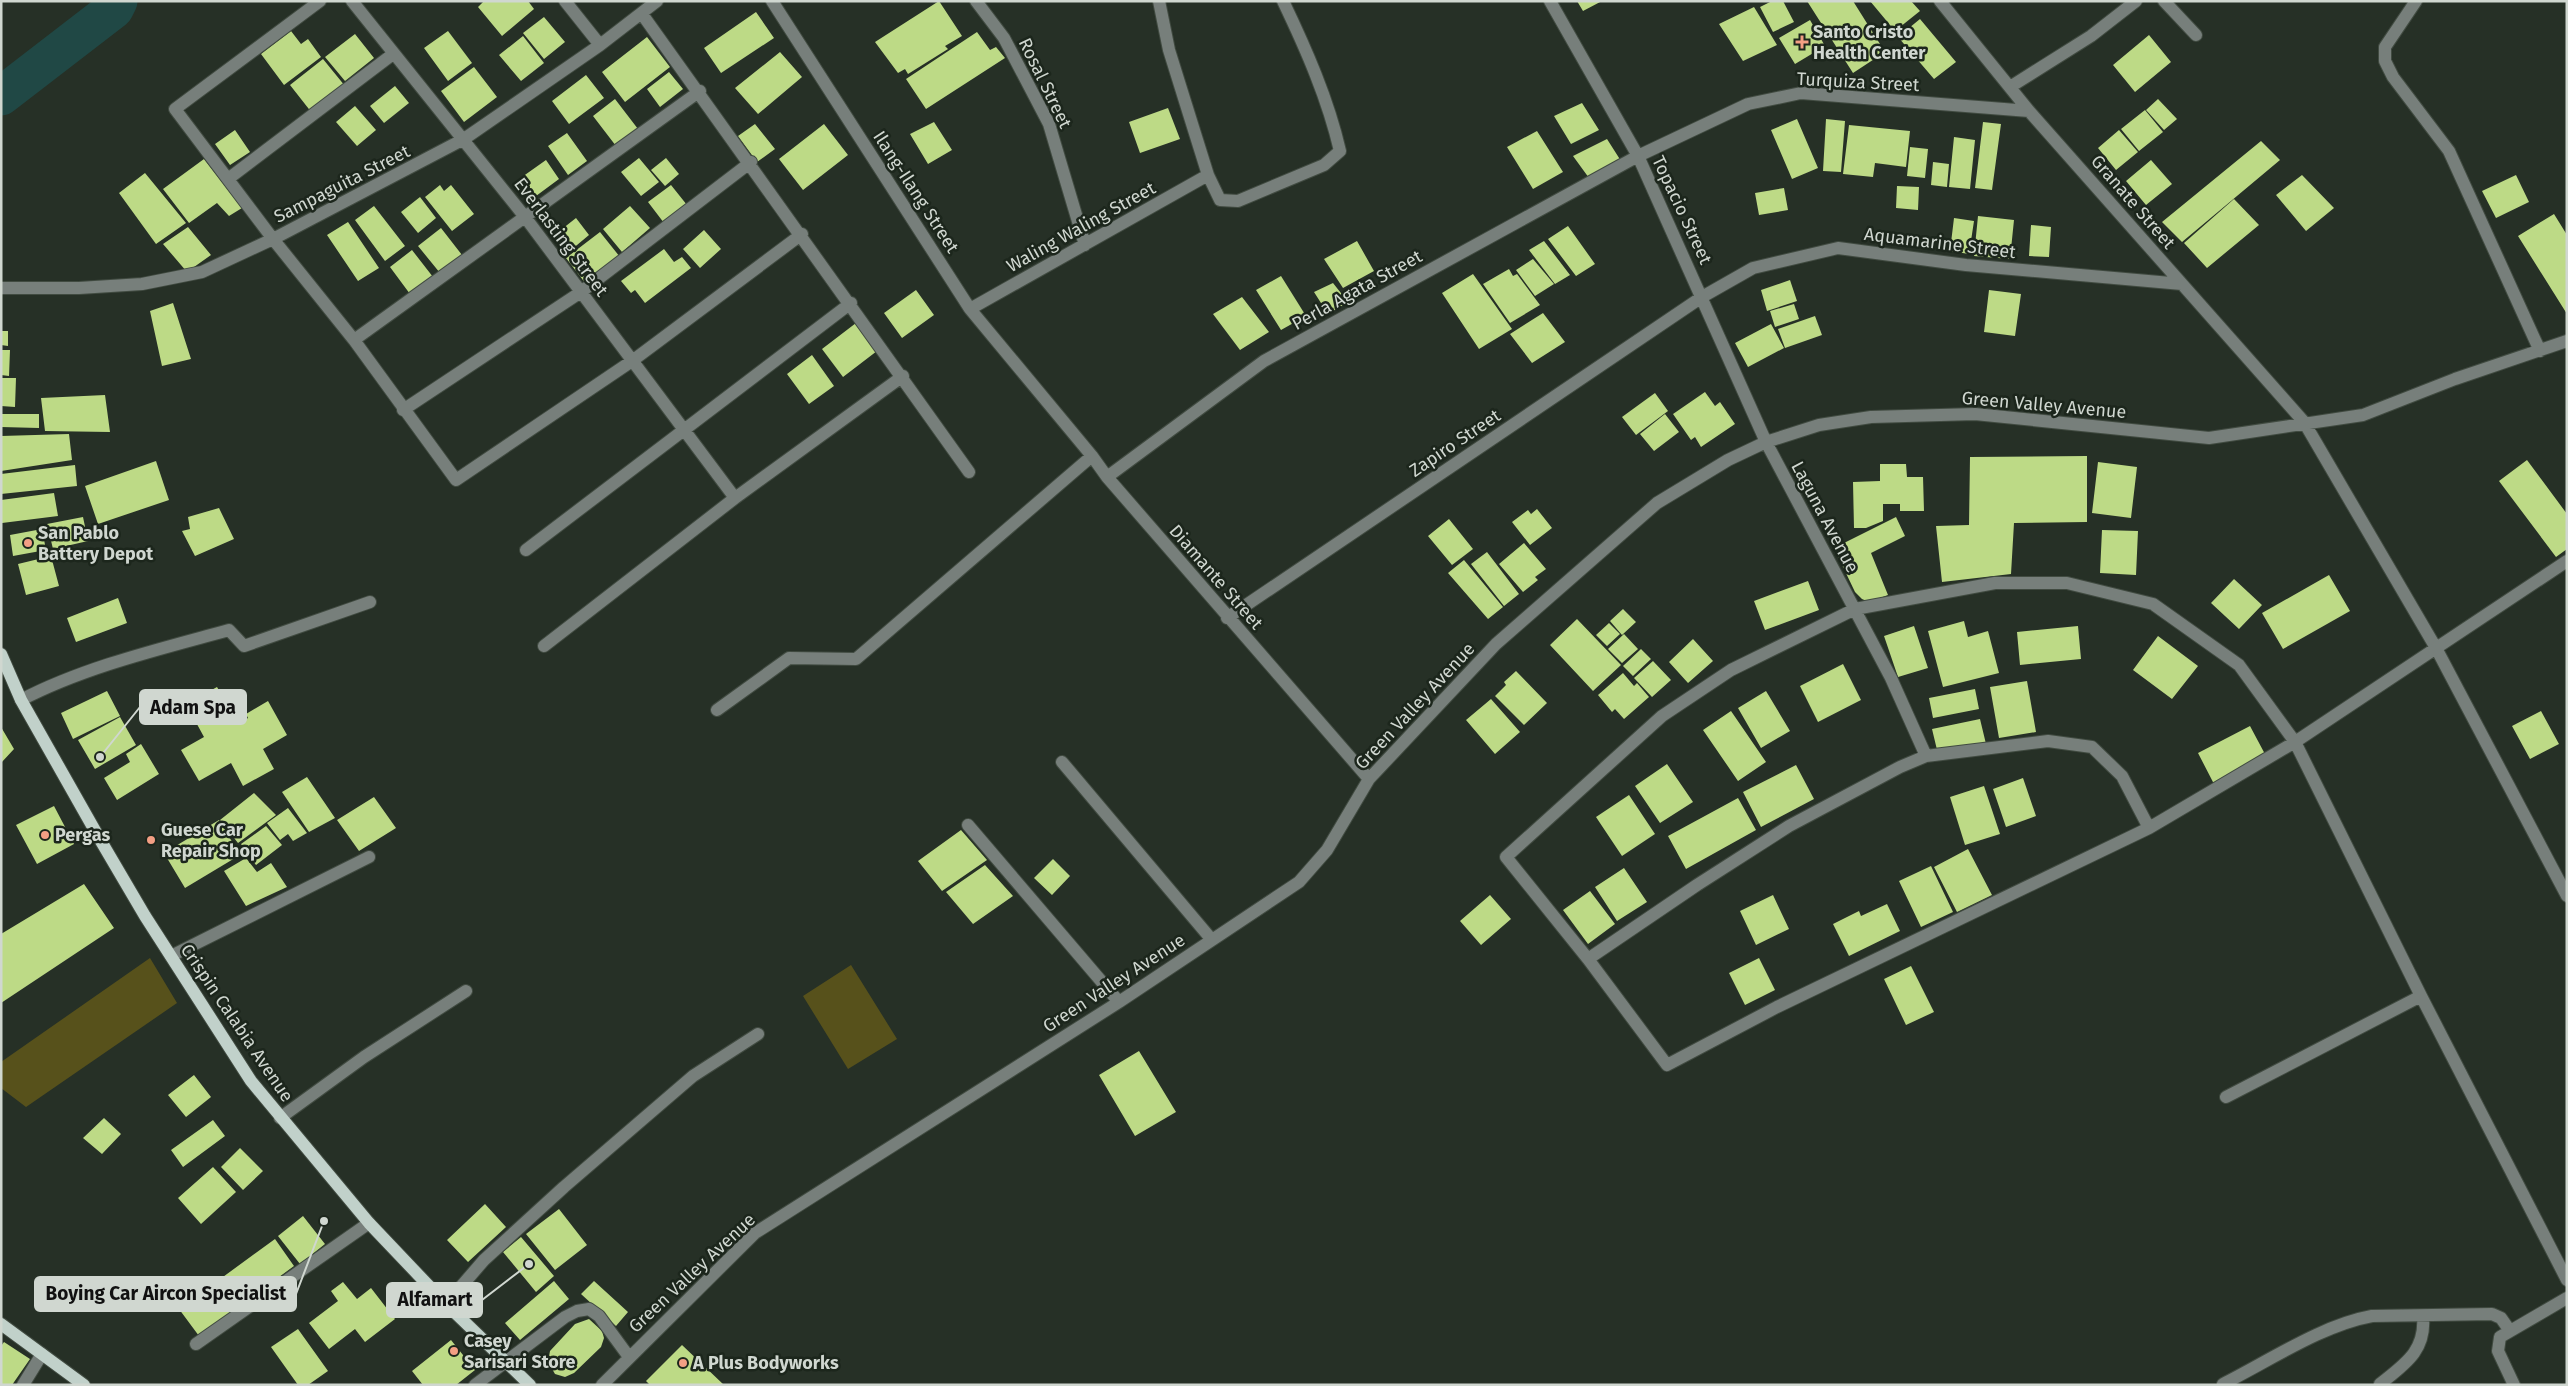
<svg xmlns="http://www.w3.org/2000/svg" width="2568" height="1386" viewBox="0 0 2568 1386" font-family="'Fira Sans',sans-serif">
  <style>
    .green { fill: #57511b }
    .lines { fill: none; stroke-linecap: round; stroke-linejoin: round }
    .river { stroke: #204845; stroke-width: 39 }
    .building { fill: #bdda86 }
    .minor-casing { stroke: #414b41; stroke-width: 14 }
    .major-casing { stroke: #414b41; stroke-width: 14 }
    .minor { stroke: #777f7b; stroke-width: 12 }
    .major { stroke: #c1d1ca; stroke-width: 12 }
    .poi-dot { fill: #f39f84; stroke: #1c261c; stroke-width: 2 }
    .labels { text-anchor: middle; stroke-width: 5; stroke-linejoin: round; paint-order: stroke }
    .poi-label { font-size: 18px; font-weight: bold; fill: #d0d7d0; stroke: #1c261c; text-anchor: start }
    .street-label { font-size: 18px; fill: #d0d7d0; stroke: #1c261c }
    .leader { fill: none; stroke: #d0d7d0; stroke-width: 2 }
    .callout-dot { fill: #d0d7d0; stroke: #1c261c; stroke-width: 2 }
    .callout { fill: #d0d7d0; stroke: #d0d7d0; stroke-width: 2 }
    .callout-label { font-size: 19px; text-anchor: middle; font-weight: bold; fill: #111 }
  </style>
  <rect width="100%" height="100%" fill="#263026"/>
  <path class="green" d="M150 958 177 1003 26 1107 1 1088V1062Z
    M851 965 897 1039 848 1069 803 996Z"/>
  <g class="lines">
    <path class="river" d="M1 96 114 9 118 1"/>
  </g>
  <path class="building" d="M484 1H528L534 9 502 36 478 7Z
    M939 1 962 36 945 46 948 49 908 74 905 69 898 73 875 42Z
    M1577 1H1602L1583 11Z
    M1772 1H1783L1794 22 1773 32 1760 7Z
    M1807 1H1853L1885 52 1853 73Z
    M1870 1H1911L1920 11 1895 31Z
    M1754 7 1777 45 1743 61 1719 24Z
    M756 12 774 38 721 73 704 48Z
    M544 17 565 42 544 59 523 33Z
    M1920 19 1956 62 1934 79 1898 37Z
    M1810 20 1825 46 1795 64 1779 38Z
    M291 31 301 44 308 39 321 57 284 85 261 54Z
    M448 31 472 63 448 81 424 48Z
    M977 32 990 50 996 47 1005 58 926 109 906 79Z
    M355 34 374 58 345 81 325 57Z
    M2149 35 2171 62 2135 92 2113 65Z
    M523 36 544 63 521 81 499 55Z
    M647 37 670 67 625 102 602 72Z
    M780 52 802 77 758 114 735 88Z
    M323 59 345 86 312 113 290 85Z
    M474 67 497 97 464 122 441 91Z
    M669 72 683 89 660 107 647 89Z
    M586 75 604 98 569 124 552 101Z
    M395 86 409 103 384 123 370 106Z
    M615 99 638 129 616 146 593 116Z
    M2158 99 2177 119 2164 130 2146 110Z
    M1582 103 1599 130 1571 144 1554 116Z
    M355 106 376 130 357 146 336 122Z
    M1168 108 1180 139 1140 153 1129 122Z
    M2145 110 2163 132 2139 151 2121 129Z
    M1797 119 1818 168 1792 179 1771 130Z
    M1826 119 1845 121 1841 172 1823 171Z
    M934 122 952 150 928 164 910 134Z
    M1983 122 2001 124 1992 190 1975 188Z
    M755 124 775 149 757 162 738 136Z
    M824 124 848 155 803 190 779 159Z
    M1849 125 1910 131 1906 167 1875 163 1873 177 1843 174Z
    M235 130 250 152 230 165 215 144Z
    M2119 130 2138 152 2116 170 2098 148Z
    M1537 131 1563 172 1533 189 1507 147Z
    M567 133 587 161 568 175 548 146Z
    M1954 137 1975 140 1970 189 1949 187Z
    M1607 139 1621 161 1589 178 1573 156Z
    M2261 141 2280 160 2182 242 2162 222Z
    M1910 147 1928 149 1925 178 1907 176Z
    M639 158 659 182 641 196 621 172Z
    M666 158 679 174 665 186 651 170Z
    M204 159 242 208 229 216 217 203 189 223 163 189Z
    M546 160 559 179 536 196 522 177Z
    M2151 160 2172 184 2146 205 2126 181Z
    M1933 162 1949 164 1947 187 1931 185Z
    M145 173 186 223 156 244 119 193Z
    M2302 175 2334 208 2306 231 2276 195Z
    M2516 175 2529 202 2496 218 2482 191Z
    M440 185 444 191 451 185 474 214 452 231 425 197Z
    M671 185 687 205 664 223 648 202Z
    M1897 186 1919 187 1918 210 1896 208Z
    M1784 188 1788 210 1759 215 1755 193Z
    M420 197 436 218 418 233 401 212Z
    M2234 199 2259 225 2207 268 2184 243Z
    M374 206 405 246 385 261 355 220Z
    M630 206 650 228 622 252 603 229Z
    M2554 214 2567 235V314L2518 236Z
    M1978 216 2014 220 2010 259 1974 256Z
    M576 218 589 235 571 250 557 233Z
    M1954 218 1974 221 1969 254 1950 251Z
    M348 222 379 268 358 281 327 235Z
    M2031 225 2051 227 2049 257 2029 256Z
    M1568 226 1595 264 1576 276 1548 239Z
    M188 227 211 255 187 272 163 244Z
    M441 228 462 255 440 273 418 246Z
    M704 230 721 249 700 268 683 249Z
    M600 232 620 257 586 284 566 258Z
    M1357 241 1374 271 1343 288 1324 259Z
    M1544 241 1570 275 1555 284 1529 250Z
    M664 249 674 262 682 257 691 268 645 303 635 290 631 293 621 281Z
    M412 250 433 277 410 294 390 267Z
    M1533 259 1554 284 1535 296 1516 270Z
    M1509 269 1513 276 1517 274 1540 305 1510 323 1483 284Z
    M1473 274 1512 329 1479 349 1442 293Z
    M1281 276 1306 316 1281 330 1256 290Z
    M1790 280 1797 301 1767 311 1761 290Z
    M1333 283 1348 302 1328 314 1314 292Z
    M916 290 934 315 902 338 884 313Z
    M1989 290 2021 294 2015 336 1984 332Z
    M1242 297 1269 332 1240 350 1213 314Z
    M173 303 191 359 162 366 150 311Z
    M1794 304 1799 319 1775 327 1770 311Z
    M1543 313 1565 342 1532 363 1510 334Z
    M1815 316 1822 335 1785 348 1778 329Z
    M856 323 877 351 843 377 822 349Z
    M1771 324 1784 348 1748 367 1735 343Z
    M1 331H8V346L1 345Z
    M1 350H10L9 376 1 375Z
    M812 355 834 386 809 404 787 374Z
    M1 378H16L15 407 1 406Z
    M1705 392 1715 406 1720 402 1735 424 1701 447 1695 437 1691 440 1673 414Z
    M1655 393 1668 411 1636 435 1622 417Z
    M105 395 110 432 45 431 41 398Z
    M1 414H39V428L1 427Z
    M1665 414 1679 432 1654 451 1640 434Z
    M69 434 72 460 1 471V436Z
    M2087 456V522L2014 523 2011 574 1942 582 1936 526 1969 525 1970 457Z
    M2527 460 2567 514V549L2556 557 2499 481Z
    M156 461 169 500 98 524 85 486Z
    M2098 462 2137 467 2131 518 2092 513Z
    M1880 464H1906L1907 477H1923L1924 511H1900V504H1883V521L1866 528H1854L1853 482 1880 481Z
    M75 465 77 486 1 494V474Z
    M54 493 58 516 2 523 1 500Z
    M219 508 234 539 195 556 182 531 190 529 188 517Z
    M1537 509 1552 528 1530 545 1512 522 1528 510 1531 514Z
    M83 517 88 541 53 549 47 524Z
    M1896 517 1905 536 1871 553 1888 595 1869 602 1862 599 1855 592 1834 548Z
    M1449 519 1473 549 1452 565 1428 536Z
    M42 529 46 550 13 556 10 535Z
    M2102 530 2138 531 2136 575 2100 573Z
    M1524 543 1546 569 1535 577 1538 580 1523 592 1499 564Z
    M1487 552 1519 594 1504 606 1471 564Z
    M51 556 59 586 26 595 18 564Z
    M1464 560 1503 607 1488 619 1448 573Z
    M2329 575 2350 611 2283 649 2262 613Z
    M2234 579 2262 605 2239 629 2211 603Z
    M1808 581 1819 610 1765 630 1754 601Z
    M118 598 127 623 76 642 67 618Z
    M1623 609 1636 622 1622 635 1610 621Z
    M1577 619 1621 665 1593 691 1550 645Z
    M1964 621 1968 637 1988 631 1999 673 1943 687 1928 631Z
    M1609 623 1620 634 1607 646 1596 635Z
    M1914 626 1928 668 1898 677 1884 636Z
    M2078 626 2081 659 2020 665 2017 632Z
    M1624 634 1638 649 1622 663 1608 649Z
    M2158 636 2198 666 2172 699 2133 670Z
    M1693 639 1713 661 1688 683 1669 662Z
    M1641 649 1651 659 1633 676 1623 666Z
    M1653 661 1671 680 1652 697 1634 678Z
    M1843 664 1861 700 1818 722 1800 686Z
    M1516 671 1547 703 1524 725 1495 696 1506 685 1504 682Z
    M1623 673 1634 686 1637 683 1649 697 1624 719 1615 709 1612 712 1598 695Z
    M2027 681 2036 732 1999 738 1990 687Z
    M217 687 238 724 248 718 246 714 268 701 287 735 263 749 274 769 243 786 231 763 199 781 181 750 204 737 186 704Z
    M1975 689 1979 709 1933 718 1929 698Z
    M107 691 120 716 73 739 61 713Z
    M1766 691 1790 731 1761 748 1738 708Z
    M1491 699 1520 732 1495 754 1466 720Z
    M1731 711 1766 762 1738 781 1703 730Z
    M2541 711 2559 744 2530 759 2512 726Z
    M120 717 136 745 95 769 78 740Z
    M1980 719 1986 744 1938 754 1932 729Z
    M2250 726 2266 756 2214 784 2198 753Z
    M1 727 14 749 1 763Z
    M141 744 159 774 117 800 104 778 130 762 126 754Z
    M1667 764 1693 802 1660 823 1635 786Z
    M1796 765 1814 799 1761 827 1743 792Z
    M307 777 335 818 309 832 282 792Z
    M2023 778 2036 816 2006 827 1993 789Z
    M1984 786 2000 834 1965 845 1950 797Z
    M254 793 276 815 238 843 220 820Z
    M1629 795 1655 834 1622 856 1596 817Z
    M374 797 396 828 359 851 337 820Z
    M1738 798 1756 830 1686 869 1668 836Z
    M54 806 74 844 37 864 16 825Z
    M288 808 307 833 293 841 288 834 280 840 267 823Z
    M219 820 240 855 185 888 164 853Z
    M266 826 282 845 256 865 241 844Z
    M961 830 987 860 942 891 918 861Z
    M1968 849 1992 895 1957 912 1934 867Z
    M246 858 257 872 271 863 287 887 246 906 224 871Z
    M1053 859 1070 876 1052 895 1034 878Z
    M985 865 1013 896 973 924 946 892Z
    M1931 866 1953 912 1921 927 1899 881Z
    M1624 868 1647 902 1617 921 1595 887Z
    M84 884 114 928 1 1003V934Z
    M1590 891 1615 924 1588 944 1563 910Z
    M1490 895 1511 919 1481 945 1460 921Z
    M1773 895 1789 929 1756 945 1740 911Z
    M1887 904 1900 931 1849 956 1833 924 1859 911 1861 916Z
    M1759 958 1775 990 1745 1005 1729 973Z
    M1911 966 1934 1012 1906 1025 1884 979Z
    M1139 1051 1176 1112 1135 1136 1099 1075Z
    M194 1075 211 1097 186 1117 168 1095Z
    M104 1118 121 1134 102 1154 83 1138Z
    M213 1120 225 1136 183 1167 171 1150Z
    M240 1148 263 1171 243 1190 221 1167Z
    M213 1167 236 1192 201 1224 178 1198Z
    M485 1204 506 1227 468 1262 447 1240Z
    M559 1209 587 1245 555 1270 526 1234Z
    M303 1216 325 1244 300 1264 278 1236Z
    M521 1237 554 1276 536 1292 503 1252Z
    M275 1239 294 1266 199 1336 179 1309Z
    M554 1281 569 1299 520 1340 505 1323Z
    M594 1281 628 1312 616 1326 581 1294Z
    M343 1282 357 1299 371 1288 395 1319 365 1342 355 1329 329 1349 309 1323 338 1301 331 1291Z
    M589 1319 602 1331 604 1338 601 1347 574 1373 565 1377 555 1374 548 1362 550 1351 575 1324Z
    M298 1329 328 1371 308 1385H298L271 1347Z
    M451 1340 475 1370 456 1385H423L412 1371Z
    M4 1342 30 1359 12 1385H1V1346Z
    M682 1345 724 1385H650L646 1381Z"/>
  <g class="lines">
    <g class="minor-casing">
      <path id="minor" d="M320 1 175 109 273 239 354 340 456 480 632 361 802 234
        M352 1 525 217 735 498
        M565 1 600 45
        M772 1 970 309 1092 456 1107 477 1369 779
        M976 1 1004 38 1049 124 1085 245
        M1159 1 1169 50 1193 127 1208 175 1220 200 1238 201 1324 165 1340 151C1328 99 1306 49 1283 1
        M1550 1 1638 156 1766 442 1891 678 1926 756
        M1940 1 2029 111 2304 422 2436 648 2567 896
        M2164 1 2196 35
        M2416 1 2385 47V61L2393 77 2449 151 2540 351
        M642 14 969 472
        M2010 87 2091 36 2136 1
        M228 179 393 54
        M1 288H79L142 284 202 272 273 239 464 139 600 45 657 1
        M970 309 1208 175
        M354 340 700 91
        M403 410 581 292 751 162
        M1107 477 1264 361 1638 156 1748 104 1801 93 2029 111
        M526 550 851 303
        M2567 561 2295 742 2149 828 1777 1007 1667 1065 1588 959 1506 857 1662 716 1731 670 1855 609 1995 583H2067L2153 604 2239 665 2295 742 2421 996 2567 1280
        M1227 618 1702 297 1753 268 1838 248 1966 265 2182 284
        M544 646 735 498 903 376
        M21 700C84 667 160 649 229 630L244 646 370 602
        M717 710 789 658 856 659 1092 456
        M1062 762 1212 940
        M968 825 1119 1002
        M171 956 369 857
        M1588 959 1697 885 1789 826 1900 767 1926 756 2048 741 2092 747 2122 776 2149 828
        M2226 1097 2421 996
        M280 1118 364 1057 466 991
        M446 1304 484 1260 564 1187 693 1076 758 1034
        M196 1344 369 1223
        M2223 1384C2269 1361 2322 1325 2372 1316L2492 1314 2501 1318 2510 1331
        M2380 1384C2405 1364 2426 1351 2423 1316
        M23 1385 42 1354
        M475 1385 565 1317 577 1311 589 1309 599 1316 629 1357
        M602 1385 755 1233 1119 1002 1299 882 1327 850 1369 779 1496 644 1657 503 1728 460 1766 442 1819 425 1871 417 1975 414 2209 438 2363 415 2455 379 2567 341
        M2514 1385 2498 1351 2500 1337 2567 1298"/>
    </g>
    <g class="major-casing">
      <path id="major" d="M1 654 21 700 98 836 145 916 251 1081 369 1223 446 1304 530 1385
        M1 1324 84 1385"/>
    </g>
    <use href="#minor" class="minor"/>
    <use href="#major" class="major"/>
  </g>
  <g class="poi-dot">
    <path d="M1799.5 34.5h5v5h5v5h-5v5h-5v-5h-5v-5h5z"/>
    <circle cx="28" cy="543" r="5"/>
    <circle cx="45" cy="835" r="5"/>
    <circle cx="151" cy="840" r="5"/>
    <circle cx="454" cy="1351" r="5"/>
    <circle cx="683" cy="1363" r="5"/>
  </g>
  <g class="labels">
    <g class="poi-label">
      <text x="1813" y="38">Santo Cristo<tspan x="1813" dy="21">Health Center</tspan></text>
      <text x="38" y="539">San Pablo<tspan x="38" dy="21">Battery Depot</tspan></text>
      <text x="161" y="836">Guese Car<tspan x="161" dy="21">Repair Shop</tspan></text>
      <text x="55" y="841">Pergas</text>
      <text x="464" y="1347">Casey<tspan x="464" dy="21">Sarisari Store</tspan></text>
      <text x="693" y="1369">A Plus Bodyworks</text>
    </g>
    <g class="street-label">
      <text transform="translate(1858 82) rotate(3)" y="6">Turquiza Street</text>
      <text transform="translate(1045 83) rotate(64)" y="6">Rosal Street</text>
      <text transform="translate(342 184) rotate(-27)" y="6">Sampaguita Street</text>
      <text transform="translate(916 192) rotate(57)" y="6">Ilang-Ilang Street</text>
      <text transform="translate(2133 202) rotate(49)" y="6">Granate Street</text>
      <text transform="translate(1682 210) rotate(65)" y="6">Topacio Street</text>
      <text transform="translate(1081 227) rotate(-29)" y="6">Waling Waling Street</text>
      <text transform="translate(561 237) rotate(53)" y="6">Everlasting Street</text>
      <text transform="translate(1940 243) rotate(7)" y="6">Aquamarine Street</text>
      <text transform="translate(1357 290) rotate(-29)" y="6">Perla Agata Street</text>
      <text transform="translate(2044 405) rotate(5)" y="6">Green Valley Avenue</text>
      <text transform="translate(1455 443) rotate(-34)" y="6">Zapiro Street</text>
      <text transform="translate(1825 517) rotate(62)" y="6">Laguna Avenue</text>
      <text transform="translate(1216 577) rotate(49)" y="6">Diamante Street</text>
      <text transform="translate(1415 706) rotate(-47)" y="6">Green Valley Avenue</text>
      <text transform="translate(1114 983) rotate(-33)" y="6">Green Valley Avenue</text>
      <text transform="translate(237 1023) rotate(56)" y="6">Crispin Calabia Avenue</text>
      <text transform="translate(692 1273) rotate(-43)" y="6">Green Valley Avenue</text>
    </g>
  </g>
  <path class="leader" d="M100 757L140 707M324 1221L296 1294M529 1264L482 1300"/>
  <g class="callout-dot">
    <circle cx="100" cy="757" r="5"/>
    <circle cx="324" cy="1221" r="5"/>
    <circle cx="529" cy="1264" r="5"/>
  </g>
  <g class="callout">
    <rect x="140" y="690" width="106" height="34" rx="5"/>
    <rect x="35" y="1277" width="261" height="34" rx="5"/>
    <rect x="387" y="1283" width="95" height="34" rx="5"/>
  </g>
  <g class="callout-label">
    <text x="193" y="714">Adam Spa</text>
    <text x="166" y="1300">Boying Car Aircon Specialist</text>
    <text x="435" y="1306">Alfamart</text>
  </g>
  <rect width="2568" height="1386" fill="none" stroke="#d0d7d0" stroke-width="5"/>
</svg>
